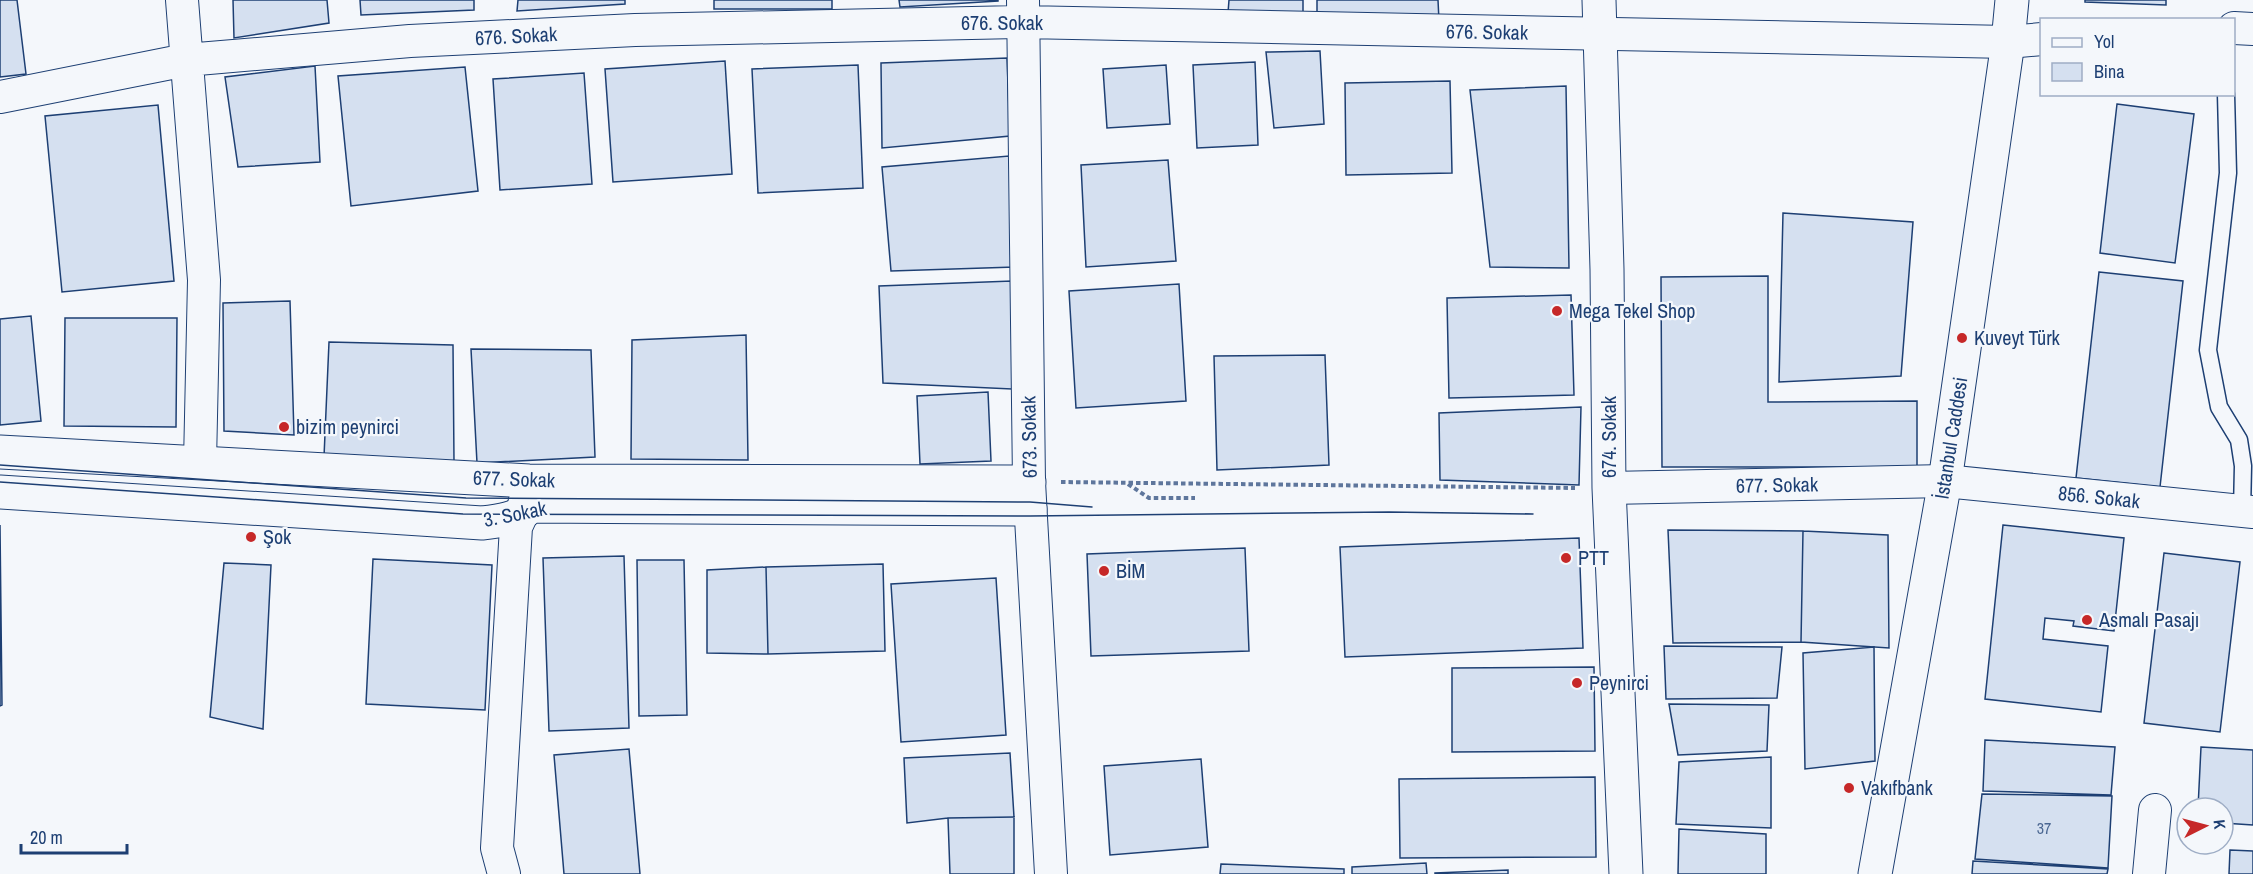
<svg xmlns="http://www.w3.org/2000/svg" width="2253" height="874" viewBox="0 0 2253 874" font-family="'Archivo Narrow',sans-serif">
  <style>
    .building { fill: #d5e0f0; stroke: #1d3f73; stroke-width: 1.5 }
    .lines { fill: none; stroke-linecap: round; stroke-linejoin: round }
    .service-casing { stroke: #1d3f73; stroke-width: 19 }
    .minor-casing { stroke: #1d3f73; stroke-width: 34 }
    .tertiary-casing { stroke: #1d3f73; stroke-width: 35 }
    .secondary-casing { stroke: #1d3f73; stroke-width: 35 }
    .path { stroke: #5e769c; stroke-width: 4; stroke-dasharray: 4.5 3; stroke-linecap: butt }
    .service { stroke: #f4f7fb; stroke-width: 16 }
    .minor { stroke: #f4f7fb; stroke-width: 32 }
    .tertiary { stroke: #f4f7fb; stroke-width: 33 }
    .secondary { stroke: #f4f7fb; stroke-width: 33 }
    .tram { stroke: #1d3f73; stroke-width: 1.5 }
    .poi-dot { fill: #c62828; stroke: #f4f7fb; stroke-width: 2 }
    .labels { text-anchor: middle; stroke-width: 4.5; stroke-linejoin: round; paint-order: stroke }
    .number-label { font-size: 16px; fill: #4b6792 }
    .street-label { font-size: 20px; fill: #1d3f73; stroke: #f4f7fb }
    .poi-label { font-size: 20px; fill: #1d3f73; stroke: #f4f7fb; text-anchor: start }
  </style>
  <rect width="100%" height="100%" fill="#f4f7fb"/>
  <path class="building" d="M0 0H17L26 74 0 77Z
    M233 0H327L329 23 234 38Z
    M360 0H474V10L361 15Z
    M518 0H625V4L517 11Z
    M714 0H832V9H714Z
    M899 0H998V1L900 7Z
    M1229 0H1303V16L1228 13Z
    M1317 0H1438L1439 21 1317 18Z
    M2085 0H2166V5L2085 2Z
    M1320 51 1324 124 1274 128 1266 52Z
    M1007 58 1010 136 882 148 881 63Z
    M725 61 732 174 613 182 605 69Z
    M1255 62 1258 145 1197 148 1193 65Z
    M858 65 863 188 758 193 752 69Z
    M1166 65 1170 124 1107 128 1103 69Z
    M315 66 320 162 238 167 225 77Z
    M465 67 478 191 351 206 338 76Z
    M584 73 592 184 500 190 493 79Z
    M1450 81 1452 173 1346 175 1345 83Z
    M1566 86 1569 268 1490 267 1470 90Z
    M2117 104 2194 114 2175 263 2100 253Z
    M158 105 174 281 62 292 45 116Z
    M1009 156 1015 267 891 271 882 167Z
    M1168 160 1176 261 1086 267 1081 165Z
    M1783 213 1913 222 1901 376 1779 382Z
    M2099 272 2183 281 2160 487 2076 478Z
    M1768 276V402L1917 401V467H1662L1661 277Z
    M1012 281V389L883 383 879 286Z
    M1179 284 1186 401 1076 408 1069 291Z
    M1571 295 1574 395 1449 398 1447 298Z
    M290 301 294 435 224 431 223 303Z
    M31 316 41 421 0 425V319Z
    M65 318H177L176 427 64 426Z
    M746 335 748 460 631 459 632 340Z
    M329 342 453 345 454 461 324 457Z
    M471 349 591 350 595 457 477 463Z
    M1325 355 1329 465 1217 470 1214 356Z
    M988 392 991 461 920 464 917 396Z
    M1581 407 1579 485 1440 480 1439 413Z
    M0 525 2 705 0 706Z
    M2003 525 2124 538 2114 631 2073 626 2074 621 2045 618 2043 639 2108 646 2101 712 1985 699Z
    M1668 530 1803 531 1801 642 1673 643Z
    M1803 531 1888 535 1889 648 1801 642Z
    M1579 538 1583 648 1345 657 1340 547Z
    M1245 548 1249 651 1091 656 1087 554Z
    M2164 553 2240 562 2220 732 2144 723Z
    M624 556 629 728 549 731 543 558Z
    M373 559 492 565 485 710 366 704Z
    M637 560H684L687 715 639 716Z
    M224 563 271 565 263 729 210 717Z
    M883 564 885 651 768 654 766 567Z
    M766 567 768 654 707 653V570Z
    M996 578 1006 735 901 742 891 584Z
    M1664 646 1782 647 1777 698 1666 699Z
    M1874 647 1875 761 1805 769 1803 653Z
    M1594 667 1595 751 1452 752V668Z
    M1669 704 1769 705 1767 751 1678 755Z
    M1985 740 2115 747 2111 795 1983 791Z
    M2201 747 2253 750V825L2223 823V808H2198Z
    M629 749 640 874H564L554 755Z
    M1010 753 1014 817 948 818 907 823 904 758Z
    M1771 757V828L1676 824 1679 762Z
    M1201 759 1208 847 1110 855 1104 766Z
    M1595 777 1596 857 1400 858 1399 779Z
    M1982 794 2112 796 2108 868 1975 859Z
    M1014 817V874H950L948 818Z
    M1679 829 1766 834V874H1678Z
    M2230 850 2253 851V874H2229Z
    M1973 861 2108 869 2107 874H1972Z
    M1426 863 1427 874H1352V867Z
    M1221 864 1344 869V874H1220Z
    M1508 870V874H1435V873Z"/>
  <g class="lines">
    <g class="service-casing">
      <path id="service" d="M2226 94 2228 173 2208 350 2219 407 2239 440 2243 466 2242 511"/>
    </g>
    <g class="minor-casing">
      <path id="minor" d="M182 0 204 280 200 462
        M1023 0 1029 482 1051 874
        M2234 28 2253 29
        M0 97 186 60 410 41 635 30 1023 22 2008 42 2042 39
        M1609 488 1945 481 2253 512
        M504 874 497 848 516 527 522 514 527 491
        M2149 874 2155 810"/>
    </g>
    <g class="tertiary-casing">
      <path id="tertiary" d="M0 452 529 481 1029 482
        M0 492 482 523C501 521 516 519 532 506L1030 509"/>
    </g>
    <g class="secondary-casing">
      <path id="secondary" d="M1599 0 1607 269 1609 488 1626 874
        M1875 874 1945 481 2008 42 2012 0"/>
    </g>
    <path class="path" d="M1061 482 1575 488
      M1128 484 1149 498H1195"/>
    <use href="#service" class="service"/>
    <use href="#minor" class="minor"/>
    <use href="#tertiary" class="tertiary"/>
    <use href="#secondary" class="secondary"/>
    <path class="tram" d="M0 465 466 498 1030 502 1092 507
      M0 482 463 514 1030 516 1389 512 1533 514"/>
  </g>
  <g class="poi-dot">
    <circle cx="1557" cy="311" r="6"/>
    <circle cx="1962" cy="338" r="6"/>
    <circle cx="284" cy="427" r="6"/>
    <circle cx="251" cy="537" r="6"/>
    <circle cx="1566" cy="558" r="6"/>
    <circle cx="1104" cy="571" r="6"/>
    <circle cx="2087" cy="620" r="6"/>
    <circle cx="1577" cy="683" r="6"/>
    <circle cx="1849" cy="788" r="6"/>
  </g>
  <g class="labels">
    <g class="number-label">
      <text x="2044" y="834">37</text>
    </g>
    <g class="street-label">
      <text x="1002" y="30">676. Sokak</text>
      <text transform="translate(1487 32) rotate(1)" y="7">676. Sokak</text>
      <text transform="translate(516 36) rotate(-3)" y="7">676. Sokak</text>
      <text transform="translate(1029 437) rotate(-91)" y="7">673. Sokak</text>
      <text transform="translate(1609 437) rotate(-90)" y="7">674. Sokak</text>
      <text transform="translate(1951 438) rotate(-81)" y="7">İstanbul Caddesi</text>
      <text transform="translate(514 479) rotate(2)" y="7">677. Sokak</text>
      <text transform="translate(1777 485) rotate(-1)" y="7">677. Sokak</text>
      <text transform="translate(2099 497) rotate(6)" y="7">856. Sokak</text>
      <text transform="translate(515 514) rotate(-11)" y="7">3. Sokak</text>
    </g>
    <g class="poi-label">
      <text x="1569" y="318">Mega Tekel Shop</text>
      <text x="1974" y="345">Kuveyt Türk</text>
      <text x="296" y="434">bizim peynirci</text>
      <text x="263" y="544">Şok</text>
      <text x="1578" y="565">PTT</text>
      <text x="1116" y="578">BİM</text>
      <text x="2099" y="627">Asmalı Pasajı</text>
      <text x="1589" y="690">Peynirci</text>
      <text x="1861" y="795">Vakıfbank</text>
    </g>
  </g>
  <rect x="2040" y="18" width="195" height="78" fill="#f4f7fb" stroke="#9eadc5" stroke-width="1.5"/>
  <rect x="2052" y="38" width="30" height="9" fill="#f4f7fb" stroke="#9eadc5" stroke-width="1.5"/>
  <text x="2094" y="48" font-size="18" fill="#1d3f73">Yol</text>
  <rect x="2052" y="63" width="30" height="18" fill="#d5e0f0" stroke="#9eadc5" stroke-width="1.5"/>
  <text x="2094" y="78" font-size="18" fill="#1d3f73">Bina</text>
  <g transform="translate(2205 826) rotate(84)"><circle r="28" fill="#f4f7fb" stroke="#9eadc5" stroke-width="1.5"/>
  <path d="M0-4.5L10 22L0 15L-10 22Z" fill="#c62828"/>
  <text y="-9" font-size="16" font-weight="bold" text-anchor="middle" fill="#1d3f73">K</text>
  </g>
  <path d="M21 844v9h106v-9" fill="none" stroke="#1d3f73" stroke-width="3"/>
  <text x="30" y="844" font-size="18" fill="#1d3f73" stroke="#f4f7fb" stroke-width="4.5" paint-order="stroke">20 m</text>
</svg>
